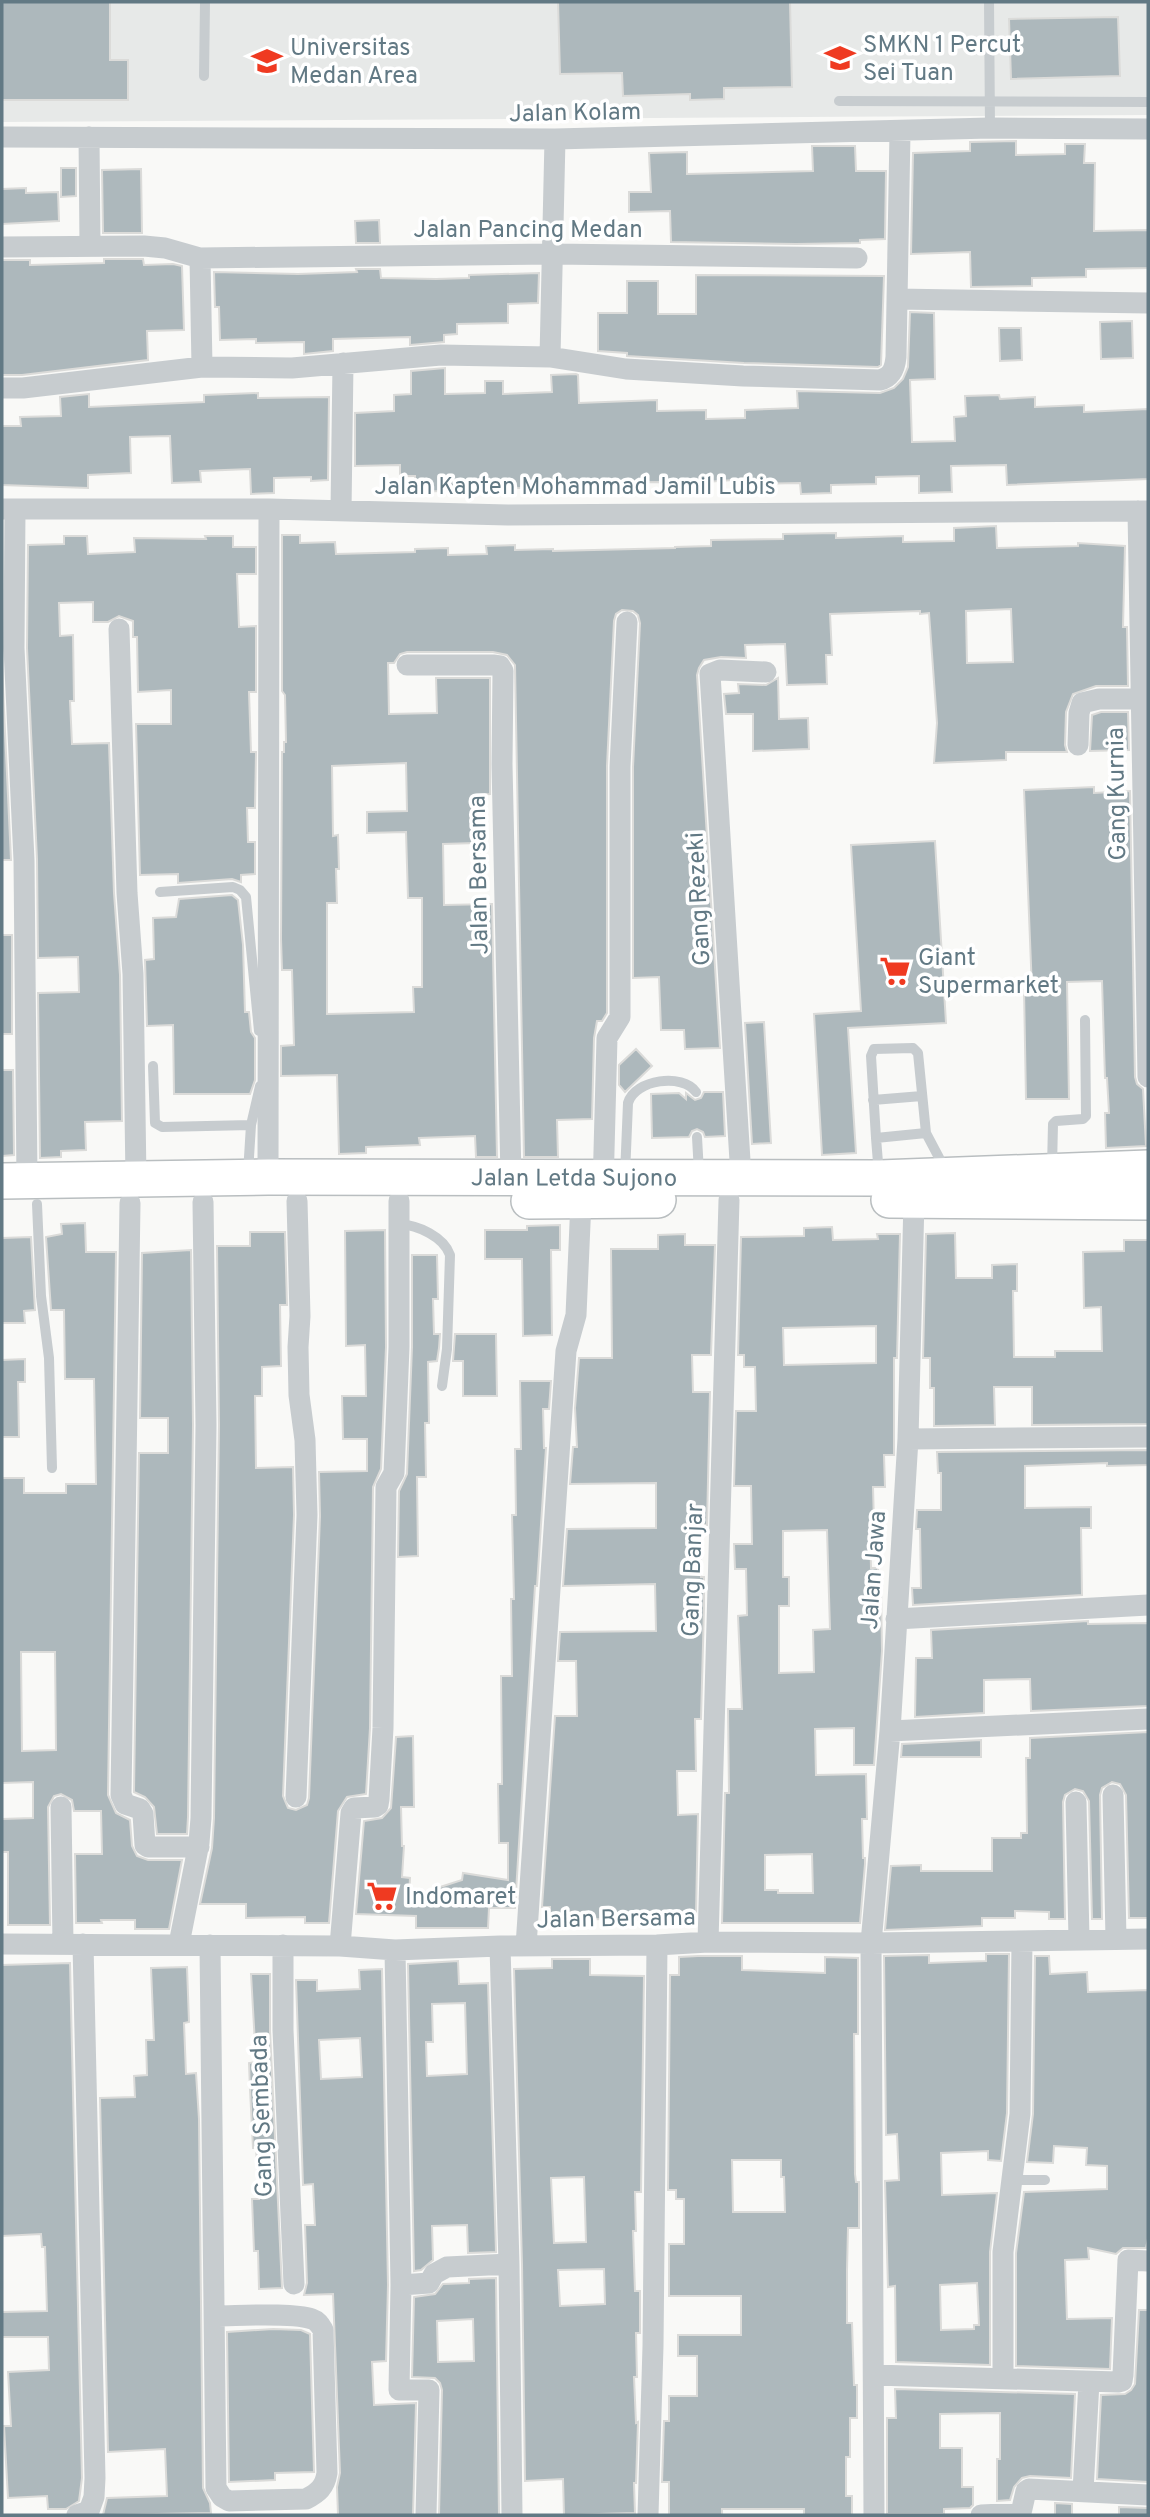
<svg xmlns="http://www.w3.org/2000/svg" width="1150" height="2517" viewBox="0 0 1150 2517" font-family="Overpass,sans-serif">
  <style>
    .built { fill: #e7e9e8 }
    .building { fill: #adb8bc; stroke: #dbdbd9; stroke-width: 2; fill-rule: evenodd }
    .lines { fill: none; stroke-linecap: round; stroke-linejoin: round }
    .trunk-casing { stroke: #b9bec0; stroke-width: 38 }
    .service { stroke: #c7cccf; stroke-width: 10 }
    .minor { stroke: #c7cccf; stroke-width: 21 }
    .trunk { stroke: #fff; stroke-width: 35 }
    .labels { text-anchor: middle; stroke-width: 7; stroke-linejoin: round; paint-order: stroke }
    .poi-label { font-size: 24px; fill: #627984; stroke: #fff; text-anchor: start }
    .street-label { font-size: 24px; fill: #627984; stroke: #fff }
  </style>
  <rect width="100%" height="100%" fill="#f9f9f7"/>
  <path class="built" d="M2 2H1148V115L2 122Z"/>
  <path class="building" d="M2 2H110V60H128V100H2Z
    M558 2H790L792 87 724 88V99L690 100V94L623 96 622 73 560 74Z
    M1118 17 1120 76 1011 79 1009 19Z
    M1016 141V155L1065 154V144H1085L1084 163H1095L1094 231 1148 230V268L1086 269V277L1032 278V286L971 287 970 252 911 254 913 153 970 151V142Z
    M812 146H855L856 171H886L885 239 860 240V243L796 244 671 242 670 211 629 212V192H651L649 153 687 152V174L813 171Z
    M61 168H76V196L61 197Z
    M141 169 142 233H103L102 170Z
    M26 188V193L58 192 59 221 2 224V189Z
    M379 220 380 243H356L355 221Z
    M104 259H143L144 265 173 264 182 266 184 330 147 331 148 360 22 375H2V260H30V265L104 263Z
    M356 269H380L381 278 436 279 469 278V275L539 273 538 303 508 304V323L457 324V334L444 335V342L410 345V337L333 339V351L304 354V342L256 343V339L220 340 219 307H215L214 272 298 274 357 272Z
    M696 275 884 276 881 365 878 367 744 363 627 356V353L598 351V313H627V281H658V314H696Z
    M910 312 934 313 935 379 910 380 912 442 955 441 954 417 966 416 965 396 999 395 1000 399 1035 397V407L1084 405V412L1148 409V479L1007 485 1006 465 951 466 952 492 919 493V476L876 477V484L831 485V493L801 494 800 483 748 484 747 479 664 485V482L552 483V487L415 492V476H400V465L355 466V413L394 411V395L411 394V371L445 368V394L485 393V381H503V394L552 392 551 375 576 374 578 375 579 403 657 400V411L706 410V419L745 418V410L798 408 797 391 880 393 894 388 903 379 908 367Z
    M1132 321 1133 358 1101 359 1100 322Z
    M999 328H1021L1022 360 1000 361Z
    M258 393V398L329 397 328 480 311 481V477L274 478V493L251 494 250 469 200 471 201 482 172 483 170 436 130 437 131 473 88 475V488L2 485V426H21L20 417 61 416 60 397 89 394V407L204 402V395Z
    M996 526 997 548 1078 546V543L1125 546 1123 627H1127L1128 686H1096L1073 694 1066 712 1065 745 1067 752H1006V760L934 763 937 723 929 613 920 614V611L830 614 832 655H826L827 684 787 685 785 644 745 645 746 658 721 657 704 660 699 668 697 675 720 1048 685 1049 684 1030H661L659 977 633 978V767L640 623 638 615 633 611 622 610 616 614 614 621 607 766V1013L602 1021H597L594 1038 592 1119 557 1120 558 1157H524L515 665 507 655 493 652H407L400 654 394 663H388L389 714 437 713 436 678H490V794L474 795 476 843 443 844 444 905 492 904 497 1157H476L475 1136 419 1138 420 1145 366 1147V1153L339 1154 337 1075 281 1076V1046L294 1045 292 970H282L281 939 282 752H284V742H286L285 695 282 691V535H300V543L335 542 336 554 415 552V549L448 548V555L487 554 486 546 515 545V550L553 549V551L675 548V547L711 546V540L783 539V534L836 533V538L903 536V542L954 541V528ZM1011 609 1013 662 967 663 966 611ZM406 763 407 811 367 812V833L406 832 408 898H422V987H413L414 1012 327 1014V903H337L336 869H339L338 835 333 836 332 766Z
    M64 536H87L88 554 135 552 134 538 206 539 205 536H233V547H256V574H237L239 627 256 626V692H249L251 752H256L255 808H247L248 842H255V874L241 875V882L232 879 178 883V874L140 875 136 724H171V690L138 692 137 637H133V621L119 616 108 622H93V602L59 603 60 636 73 635 74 701H70L72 744 109 743 114 893 120 975 122 1121 85 1122 86 1150 61 1151V1157L40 1158 38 993 79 992 78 957 38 958 37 859 27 648 28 545 64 544Z
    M2 667 11 860H2Z
    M778 678 779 719 808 718 809 749 753 751V714H726L724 694 739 693 738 684 766 685Z
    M1101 712H1128L1129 750 1090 751 1092 715Z
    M1094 787V793L1130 791 1135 1077 1137 1084 1143 1089 1146 1146 1106 1148 1105 1113H1109L1107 1078H1105L1102 981 1067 982 1069 1099H1026L1024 990H1032L1024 790Z
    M935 841 946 1023 848 1028 856 1153 822 1155 814 1014 861 1011 851 845Z
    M232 895 238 900 243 945 245 1012H249L251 1032 255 1038V1080L250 1094H174L173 1025 147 1026 145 960 154 959 153 918 176 917 179 899Z
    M2 935H12V1034H2Z
    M764 1022 771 1143 752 1144 745 1023Z
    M636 1049 652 1066 625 1092 619 1085V1065Z
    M2 1070H13L14 1155 2 1156Z
    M704 1092H723L725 1136 705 1137 703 1132 697 1129 692 1131 689 1137 652 1138 651 1094 679 1093 686 1099V1093L695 1100 701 1098Z
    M85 1223 86 1252H116L108 1795 116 1813 130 1820 132 1846 137 1856 148 1860H182L169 1929H135V1920H101L102 1923H76L75 1854H102L101 1811H74L72 1800 61 1794 54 1796 48 1807 50 1925H8V1852H2V1819L33 1818V1782L2 1783V1478H24V1493H66V1484H96L94 1379H65L64 1310H51L46 1237 62 1234 61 1224ZM21 1652H55L56 1750 22 1751Z
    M560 1225V1250H551L552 1335 523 1336 522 1259H485V1230H527V1226Z
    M832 1227 833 1240 878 1239 877 1234H900L897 1358H894V1455H884L885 1487H873L874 1524H870L871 1568H878V1588H881L882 1651 874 1765H854V1728L815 1729 816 1775 866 1774 867 1819H862L863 1858H865V1864L860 1923H722L725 1793H729L728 1709H742L738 1616 747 1615 746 1569H735L734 1544H752L751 1486H734L736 1411H756L755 1367H744V1355H738L741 1237 804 1236V1228ZM876 1326V1363L784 1365 783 1328ZM827 1530 830 1629 813 1630 814 1672 779 1673V1606H789V1577H783V1531ZM812 1854 813 1893H778V1890H765V1855Z
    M385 1230 386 1347 381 1469 373 1487 370 1728 366 1794 347 1797 338 1811 329 1923H305V1917L246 1918V1904H200L212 1848 214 1818 219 1425 217 1246H250V1232H285L287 1305H280L281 1366 262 1367V1396H255L256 1468 293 1467 294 1515 283 1796 288 1808 296 1810 307 1805 309 1798 320 1516 319 1472 367 1471V1439H343L342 1396H366L365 1345 346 1346 345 1231Z
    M955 1233 956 1278H992V1265L1017 1264V1291H1013L1014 1357H1055V1351H1102L1101 1307 1084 1308 1083 1252 1124 1251V1240H1148V1424L1032 1425V1387H994L995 1425 934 1426V1388H930V1358H923L926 1234Z
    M685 1234V1245H715L711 1355H692L693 1392H710L707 1525H700L701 1577H704V1608L701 1719H695L696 1771H677L678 1815 698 1814 696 1914H610V1919L550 1920V1907H542L555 1716H577L576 1661H558L560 1632 656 1631 655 1584 563 1586 567 1529 656 1528V1483L570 1484 573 1447H577L575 1408 579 1358H612L611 1249H658V1235Z
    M31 1237 35 1310 24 1311 25 1323H2V1238Z
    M191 1250 193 1425 188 1817 187 1834H157L154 1807 145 1797 134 1792 139 1453H168V1418H140L142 1253Z
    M412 1255H437L438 1299H433L434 1334H440L439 1348 437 1361 428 1362 429 1423H425L426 1477H417L418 1556 398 1557 399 1491 407 1474 412 1347Z
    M455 1334H496L497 1396H463V1361H453Z
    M25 1359V1382H18L19 1437H2V1360Z
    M520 1381H551L549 1409H543L544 1448H546L537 1586H535L515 1908H489L488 1928H416V1916L356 1914 364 1821 382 1818 391 1808 396 1737 413 1736 414 1807H401L402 1846H404L402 1877 410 1878 409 1897 462 1880 463 1873 508 1880V1843H499L498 1784H502L501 1676H512L511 1599H514L512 1515H516L515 1449H521Z
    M1148 1450V1465L1107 1466V1463L1025 1466V1508L1091 1507V1528H1081L1082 1595 913 1605 912 1588H921L920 1529H916L917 1510H941V1473H938L937 1452Z
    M1088 1621V1624L1148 1623V1706L1031 1711 1030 1679 984 1680V1713L915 1717 916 1658H932L931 1630Z
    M1148 1732V1918H1129L1126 1795 1120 1784 1112 1782 1102 1788 1100 1795 1102 1919H1092L1089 1801 1083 1791 1075 1789 1065 1795 1063 1802 1065 1919H1049V1912L1015 1911V1918H982V1926L885 1930 891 1866 921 1865V1871H992V1838H1021V1833H1027L1026 1758H1030V1738Z
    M981 1740V1757H901L902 1744Z
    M986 1954H1009L1007 2113 1001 2161 988 2160V2151L941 2153 942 2195 997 2193 990 2252V2365L896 2362 895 2286 888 2287 885 2181 899 2180 897 2134 886 2135 884 1956 929 1955V1963L986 1961ZM977 2283 979 2325H974V2329L941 2330 940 2285Z
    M698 1956H742V1970L825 1973V1957L858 1958V2034H854L855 2174 856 2182H859V2228H848L847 2270V2323H852L854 2385H857V2418H850V2457H846V2496H852V2515H804V2509H722V2515H669V2482H662L664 2421H669V2396H697V2356H678V2335H741V2296H669V2244H684V2199H676V2190H668L670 1975H679V1957ZM732 2160H781V2177H784L785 2212H733Z
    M1035 1956H1049L1050 1974 1087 1972 1088 1992 1148 1990V2239L1146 2248H1123L1116 2254 1088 2248 1089 2259 1065 2260 1067 2319 1112 2318 1110 2369 1016 2366V2253L1024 2192 1107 2189V2166L1086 2165 1087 2148 1054 2146 1053 2163 1027 2162 1033 2114Z
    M552 1959H590V1975L644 1976 641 2192H635L636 2231H633L635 2291H640V2333H636L637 2377H634L636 2423 638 2422 636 2483H634L635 2513 564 2515 563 2479 525 2481 522 2264 514 1969 552 1968ZM584 2177 586 2242 554 2243 551 2178ZM604 2269 605 2304 560 2306 558 2270Z
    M458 1961 459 1984 488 1983 496 2252 468 2253 467 2225 432 2226 433 2260 421 2270 414 2271 408 1964ZM465 2003 467 2074 427 2076 426 2042H433L432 2004Z
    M70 1963 82 2478 79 2501 66 2509H48L47 2496 8 2498 4 2426H11L8 2372 49 2370 48 2337H2V2312L47 2311 45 2247H42L41 2234 2 2236V1965Z
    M187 1967 189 2022 184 2023 186 2074 196 2073 199 2119 203 2488 210 2503 211 2513 103 2515 107 2498 167 2496 165 2449 108 2452 100 2098 135 2097 134 2076 147 2075 146 2040H154L151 1968Z
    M382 1969 388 2285 386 2361 372 2362 374 2405 416 2403 413 2515H338L337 2487 340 2473 333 2294 304 2295 307 2283 305 2225H315L313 2184 303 2185 296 1980H317V1991L360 1989 359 1970ZM360 2038 362 2077 321 2079 319 2040Z
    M251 1974H270V2031L282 2288 259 2289 258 2251H254L252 2199H259L256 2148H253L250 2089 249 2063 256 2062Z
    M496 2278 499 2515H439L442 2390 440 2383 435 2378 412 2377 414 2297 435 2294 443 2284 469 2283V2279ZM473 2319 474 2361 438 2362 437 2321Z
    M1139 2310H1148V2482L1097 2479 1101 2395 1125 2394 1131 2390 1135 2384Z
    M273 2329 301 2330 310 2334 314 2472 275 2473V2480L229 2482 227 2332Z
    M895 2389 1075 2394 1071 2478 1030 2476 1022 2478 1014 2487 1010 2500 997 2501V2459H1000V2413L940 2414V2448H962V2487H973V2505L970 2508 944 2509V2514H887V2418H896Z
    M1055 2503 1072 2504V2515H1055Z
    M1119 2507 1148 2508V2515H1119Z"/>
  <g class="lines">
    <g class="trunk-casing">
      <g id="trunk">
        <path id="s1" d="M2 1181 268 1177 880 1178 1148 1168"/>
        <path d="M889 1200 1148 1202"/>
        <path d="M529 1201 658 1200"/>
      </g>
    </g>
    <path class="service" d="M989 2 990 128
      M204 76 205 2
      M839 101 1148 102
      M160 892 233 887 240 890 246 897 259 1031
      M153 1066 155 1123 162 1127 251 1125 248 1173
      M873 1100 922 1096
      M251 1125 260 1086
      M697 1137 699 1173
      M876 1138 871 1056 874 1049 913 1048 918 1053 926 1133
      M1052 1167 1053 1124 1056 1121 1083 1119 1086 1116 1085 1020
      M625 1175 628 1103C635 1079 683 1073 696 1092
      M879 1175 876 1138 926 1133 945 1169
      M37 1204 41 1296 49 1358 52 1468
      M399 1224C418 1225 444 1237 450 1255L447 1349 442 1386
      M1010 2180H1045"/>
    <path class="minor" d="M2 137 555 139 990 128 1148 129
      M89 137 90 245
      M2 247 144 246 165 248 200 258 554 254 857 258
      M200 258 202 367
      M897 299 1148 303
      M550 357 626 369 743 376 880 380C892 377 895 368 896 357L900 132
      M2 388H23L202 367 292 368 441 355 550 357 555 139
      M2 509H269L508 515 1148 511
      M15 509 14 648 24 860 27 1181
      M341 511 343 363
      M1138 511 1148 1077
      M119 629 127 893 133 974 136 1179
      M407 665H493L500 666 503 671 502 764 511 1177
      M1078 745 1079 713 1082 703 1099 699H1141
      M268 1177 269 509
      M741 1177 710 674 720 670 766 672
      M603 1189 607 1038 620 1017V767L627 622
      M130 1203 121 1795 125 1804 140 1809 143 1814 145 1845 148 1847H199
      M908 1439 1148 1437
      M896 1619 1148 1605
      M890 1731 1148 1719
      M1113 1795 1116 1939
      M296 1797 307 1515 305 1440 299 1395 298 1347 300 1316 297 1201
      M1076 1802 1079 1939
      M61 1807 63 1944
      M708 1942 729 1200
      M2 1944 340 1946 395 1950 500 1946 657 1945 708 1942 871 1943 1148 1939
      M179 1944 199 1843 201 1818 206 1425 203 1202
      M210 1945 216 2488 222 2497 229 2501 306 2499C318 2493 325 2487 327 2473L323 2330C320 2325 318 2321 312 2319 292 2312 238 2316 215 2316
      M283 1945V2030L294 2284
      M340 1946 351 1813 354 1808 375 1807 378 1805 379 1799 383 1728 386 1487 394 1473 399 1347V1201
      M500 1946 509 2264 512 2515
      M526 1946 566 1351 576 1315 581 1201
      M395 1950 401 2285 399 2390H429L426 2515
      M401 2285 429 2283 434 2274 447 2267 509 2264
      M874 2375 1118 2382 1122 2381 1123 2375 1128 2260 1148 2261
      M1003 2379V2252L1020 2114 1022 1941
      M1083 2491 1089 2382
      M77 2515 89 2511 94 2497 95 2478 83 1944
      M648 2515 653 2346 657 1945
      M874 2515 871 1943 890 1731 908 1439 914 1200
      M981 2515 1021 2513 1026 2491 1029 2489 1148 2495"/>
    <use href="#trunk" class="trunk"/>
  </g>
  <defs>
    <g id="school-bare" transform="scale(2.415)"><path d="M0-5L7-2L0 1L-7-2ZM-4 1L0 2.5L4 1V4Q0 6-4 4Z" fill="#ef3a21" stroke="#fff" stroke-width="2.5" paint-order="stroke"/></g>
    <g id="university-bare" transform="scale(2.415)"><path d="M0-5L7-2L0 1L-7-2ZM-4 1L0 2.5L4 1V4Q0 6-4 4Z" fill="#ef3a21" stroke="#fff" stroke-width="2.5" paint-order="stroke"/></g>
    <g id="supermarket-bare" transform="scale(2.415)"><path d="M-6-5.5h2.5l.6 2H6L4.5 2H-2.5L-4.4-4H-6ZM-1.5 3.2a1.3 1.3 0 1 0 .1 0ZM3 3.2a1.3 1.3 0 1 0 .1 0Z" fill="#ef3a21" stroke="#fff" stroke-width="2.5" paint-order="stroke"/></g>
  </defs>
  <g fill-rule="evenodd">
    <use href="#school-bare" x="840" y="58"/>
    <use href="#university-bare" x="267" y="61"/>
    <use href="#supermarket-bare" x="895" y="971"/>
    <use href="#supermarket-bare" x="382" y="1896"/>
  </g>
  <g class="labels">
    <g class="poi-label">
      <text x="863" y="52">SMKN 1 Percut<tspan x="863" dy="28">Sei Tuan</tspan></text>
      <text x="290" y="55">Universitas<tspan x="290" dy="28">Medan Area</tspan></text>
      <text x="918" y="965">Giant<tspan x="918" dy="28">Supermarket</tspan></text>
      <text x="405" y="1904">Indomaret</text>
    </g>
    <g class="street-label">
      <text transform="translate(575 112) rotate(-1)" y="8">Jalan Kolam</text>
      <text x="528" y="237">Jalan Pancing Medan</text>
      <text x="575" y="494">Jalan Kapten Mohammad Jamil Lubis</text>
      <text transform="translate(1116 794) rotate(-91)" y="8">Gang Kurnia</text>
      <text transform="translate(478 875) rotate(-91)" y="8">Jalan Bersama</text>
      <text transform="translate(698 899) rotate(-93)" y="8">Gang Rezeki</text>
      <text dy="8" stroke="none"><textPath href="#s1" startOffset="572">Jalan Letda Sujono</textPath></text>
      <text transform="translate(692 1570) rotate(-88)" y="8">Gang Banjar</text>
      <text transform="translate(873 1570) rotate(-86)" y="8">Jalan Jawa</text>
      <text transform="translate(616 1918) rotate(-1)" y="8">Jalan Bersama</text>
      <text transform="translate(261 2116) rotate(-92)" y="8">Gang Sembada</text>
    </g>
  </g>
  <rect width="1150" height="2517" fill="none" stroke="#627984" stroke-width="7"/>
</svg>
